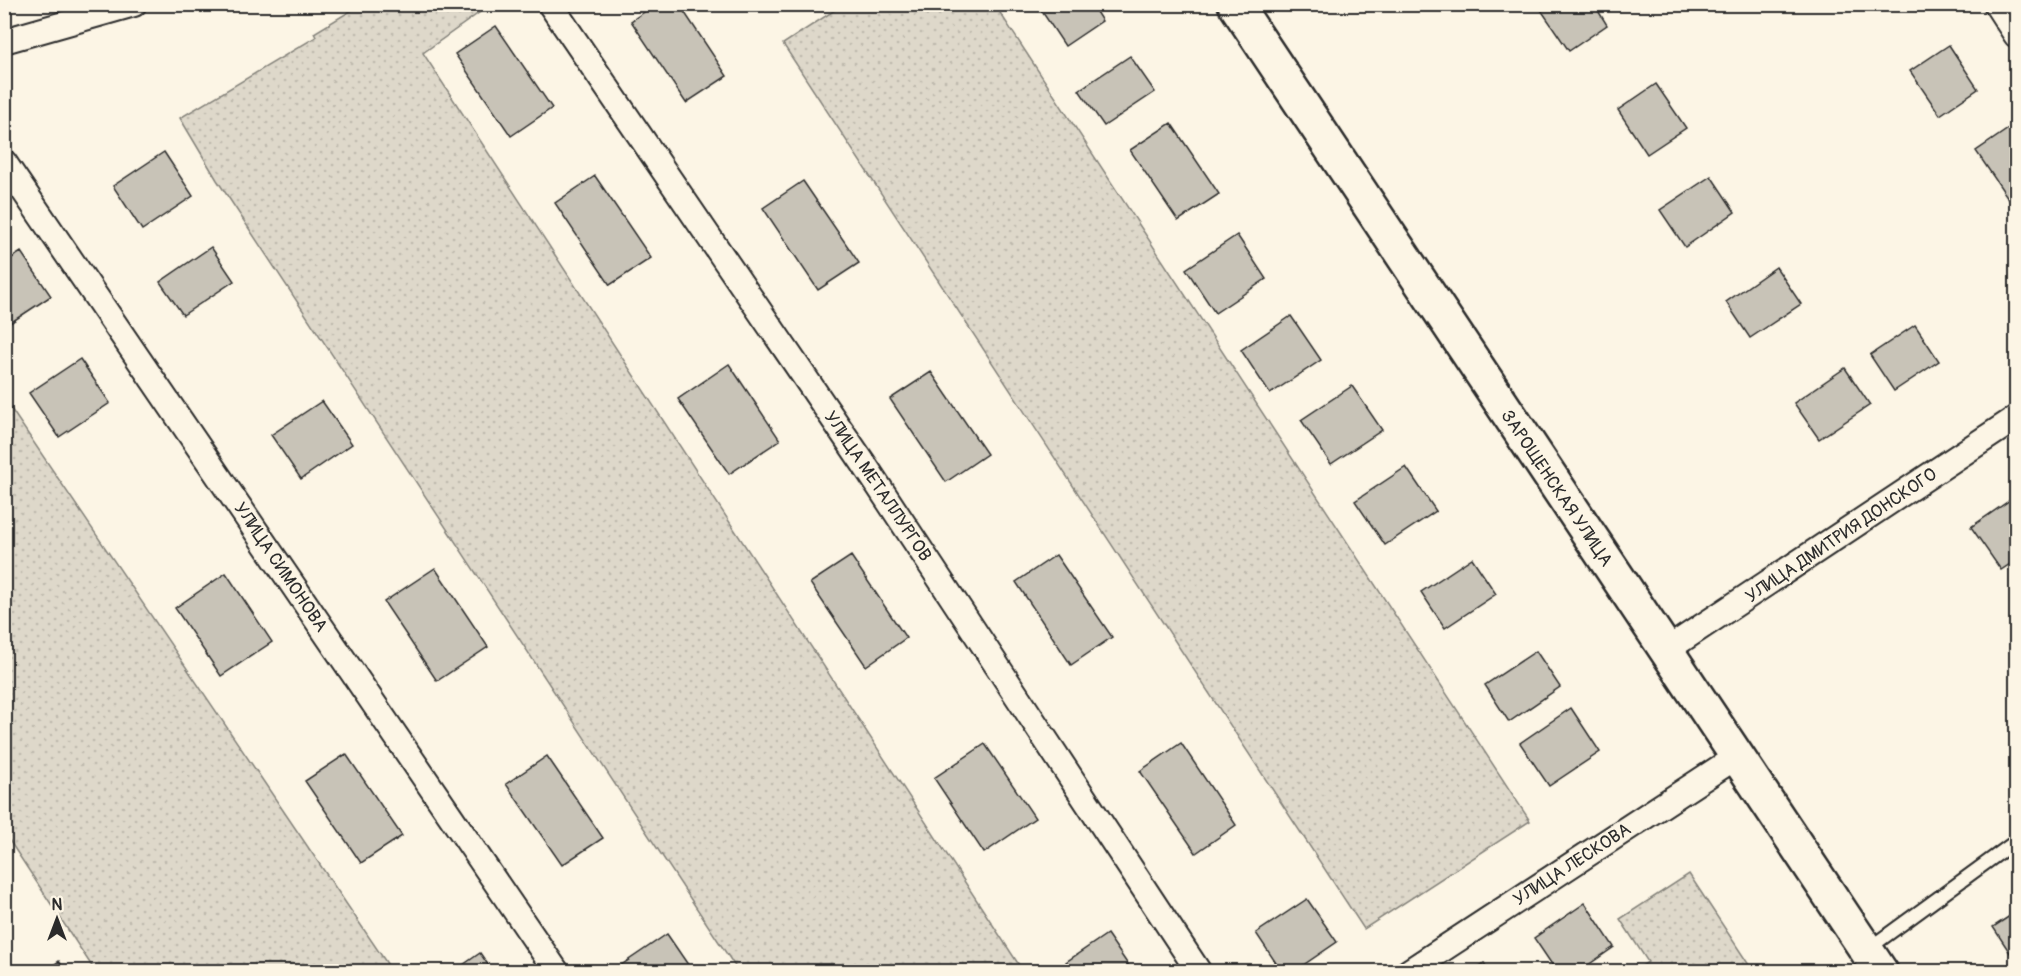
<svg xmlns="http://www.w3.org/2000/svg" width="2021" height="976" viewBox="0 0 2021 976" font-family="Pangolin,sans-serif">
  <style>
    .park { fill: url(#park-dots); stroke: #84827a; stroke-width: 1.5 }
    .building { fill: #c8c3b7; stroke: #2b2b2b; stroke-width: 1.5 }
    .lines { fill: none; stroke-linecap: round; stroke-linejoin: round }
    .lane-casing { stroke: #2b2b2b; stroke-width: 16 }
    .street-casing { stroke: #2b2b2b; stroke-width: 28 }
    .secondary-casing { stroke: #2b2b2b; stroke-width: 38 }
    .lane { stroke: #fcf5e5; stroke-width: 12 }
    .street { stroke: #fcf5e5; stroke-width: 24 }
    .secondary { stroke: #fcf5e5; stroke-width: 33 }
    .labels { text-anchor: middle; stroke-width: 4.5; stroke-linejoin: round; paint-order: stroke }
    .street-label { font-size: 18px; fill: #2b2b2b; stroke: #fcf5e5 }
  </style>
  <defs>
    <pattern id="park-dots" width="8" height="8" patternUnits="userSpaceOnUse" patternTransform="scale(1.5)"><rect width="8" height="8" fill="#ded8ca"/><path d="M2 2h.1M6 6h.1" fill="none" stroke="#bfbaae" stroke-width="1.8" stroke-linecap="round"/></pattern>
  </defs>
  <rect width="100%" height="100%" fill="#fcf5e5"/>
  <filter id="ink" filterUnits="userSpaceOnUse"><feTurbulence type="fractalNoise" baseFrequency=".0167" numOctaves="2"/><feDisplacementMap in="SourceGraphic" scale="12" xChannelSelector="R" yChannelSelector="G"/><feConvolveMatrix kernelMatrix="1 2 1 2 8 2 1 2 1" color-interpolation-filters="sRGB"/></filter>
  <g filter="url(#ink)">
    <path class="park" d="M362 4 490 5 423 53 1023 971H738L217 180 180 118 316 37 314 33Z
      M844 4 995 5 1530 821 1364 929 783 44Z
      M4 400H5L392 971H95L5 834Z
      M1689 874 1753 971H1634L1648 962 1620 919Z"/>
    <path class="building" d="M656 4H679L727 76 686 103 631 21Z
      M1037 4H1091L1102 21 1065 46Z
      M1543 4H1594L1607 25 1569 51 1539 7Z
      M496 26 552 108 511 136 455 54Z
      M1949 45 1978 89 1940 115 1910 71Z
      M1130 56 1155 92 1104 126 1079 90Z
      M1656 84 1686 128 1647 154 1618 110Z
      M1171 123 1219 194 1178 221 1130 150Z
      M2014 125 2016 128V201L2012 204 1976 151Z
      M164 152 193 196 142 230 113 186Z
      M595 176 651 258 610 285 555 203Z
      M1711 176 1735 212 1685 247 1660 210Z
      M803 181 859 263 818 290 763 208Z
      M1237 235 1266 279 1215 313 1186 269Z
      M211 247 234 281 183 315 160 282Z
      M21 252 51 296 4 327V263Z
      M1776 267 1801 304 1750 338 1726 302Z
      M1291 316 1321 360 1270 394 1241 350Z
      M1915 325 1939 361 1894 391 1870 355Z
      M80 359 110 403 59 437 29 393Z
      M729 364 780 440 729 474 678 399Z
      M1845 368 1870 405 1819 439 1794 403Z
      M931 372 987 454 946 482 890 399Z
      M1352 386 1382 430 1331 464 1301 420Z
      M322 401 352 444 301 479 271 435Z
      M1406 467 1436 511 1385 545 1355 501Z
      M2016 496V560L2001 570 1971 527Z
      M1056 555 1112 637 1071 665 1016 582Z
      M851 556 906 638 866 666 810 583Z
      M1472 558 1496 594 1445 628 1421 592Z
      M435 568 488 647 437 681 384 602Z
      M226 573 272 642 221 676 175 608Z
      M1536 651 1560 687 1509 722 1485 685Z
      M1571 708 1600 752 1549 786 1520 743Z
      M1181 743 1236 825 1196 853 1140 771Z
      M985 744 1035 818 984 853 934 778Z
      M346 754 402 836 361 863 305 781Z
      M547 756 603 838 562 865 506 784Z
      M1307 899 1337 942 1293 972H1282L1256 933Z
      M1585 903 1614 947 1578 972H1557L1534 938Z
      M2016 912V962L1993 927Z
      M667 934 693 972H619L617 968Z
      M1107 934 1133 972H1073L1066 962Z
      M480 953 493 972H453Z
      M59 961 66 972H44Z
      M1484 963 1490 972H1471Z"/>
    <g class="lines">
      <g class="lane-casing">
        <path id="lane" d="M1868 949 2016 841"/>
      </g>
      <g class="street-casing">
        <path id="street" d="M550 4 864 464 1199 972
          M1996 4 2016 35
          M4 41 134 4
          M4 162 557 972
          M1665 651 2016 418
          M1408 972 1736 757"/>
      </g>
      <g class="secondary-casing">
        <path id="secondary" d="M1235 4 1881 972"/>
      </g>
      <use href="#lane" class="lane"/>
      <use href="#street" class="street"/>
      <use href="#secondary" class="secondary"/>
    </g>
  </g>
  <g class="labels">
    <g class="street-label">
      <text transform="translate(878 486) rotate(56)" y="6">УЛИЦА МЕТАЛЛУРГОВ</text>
      <text transform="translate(1557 488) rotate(56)" y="6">ЗАРОЩЕНСКАЯ УЛИЦА</text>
      <text transform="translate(1841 535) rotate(-34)" y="6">УЛИЦА ДМИТРИЯ ДОНСКОГО</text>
      <text transform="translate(281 567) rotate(56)" y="6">УЛИЦА СИМОНОВА</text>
      <text transform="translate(1572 864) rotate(-33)" y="6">УЛИЦА ЛЕСКОВА</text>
    </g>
  </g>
  <rect width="2021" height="976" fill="none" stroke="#fcf5e5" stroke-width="24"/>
  <rect x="12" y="12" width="1997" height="952" fill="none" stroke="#2b2b2b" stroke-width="2" filter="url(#ink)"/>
  <g transform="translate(57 919)" stroke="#fcf5e5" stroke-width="4.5" paint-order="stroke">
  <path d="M0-4.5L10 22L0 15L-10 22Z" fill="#2b2b2b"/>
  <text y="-9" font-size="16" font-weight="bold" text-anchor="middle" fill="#2b2b2b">N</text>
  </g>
</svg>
